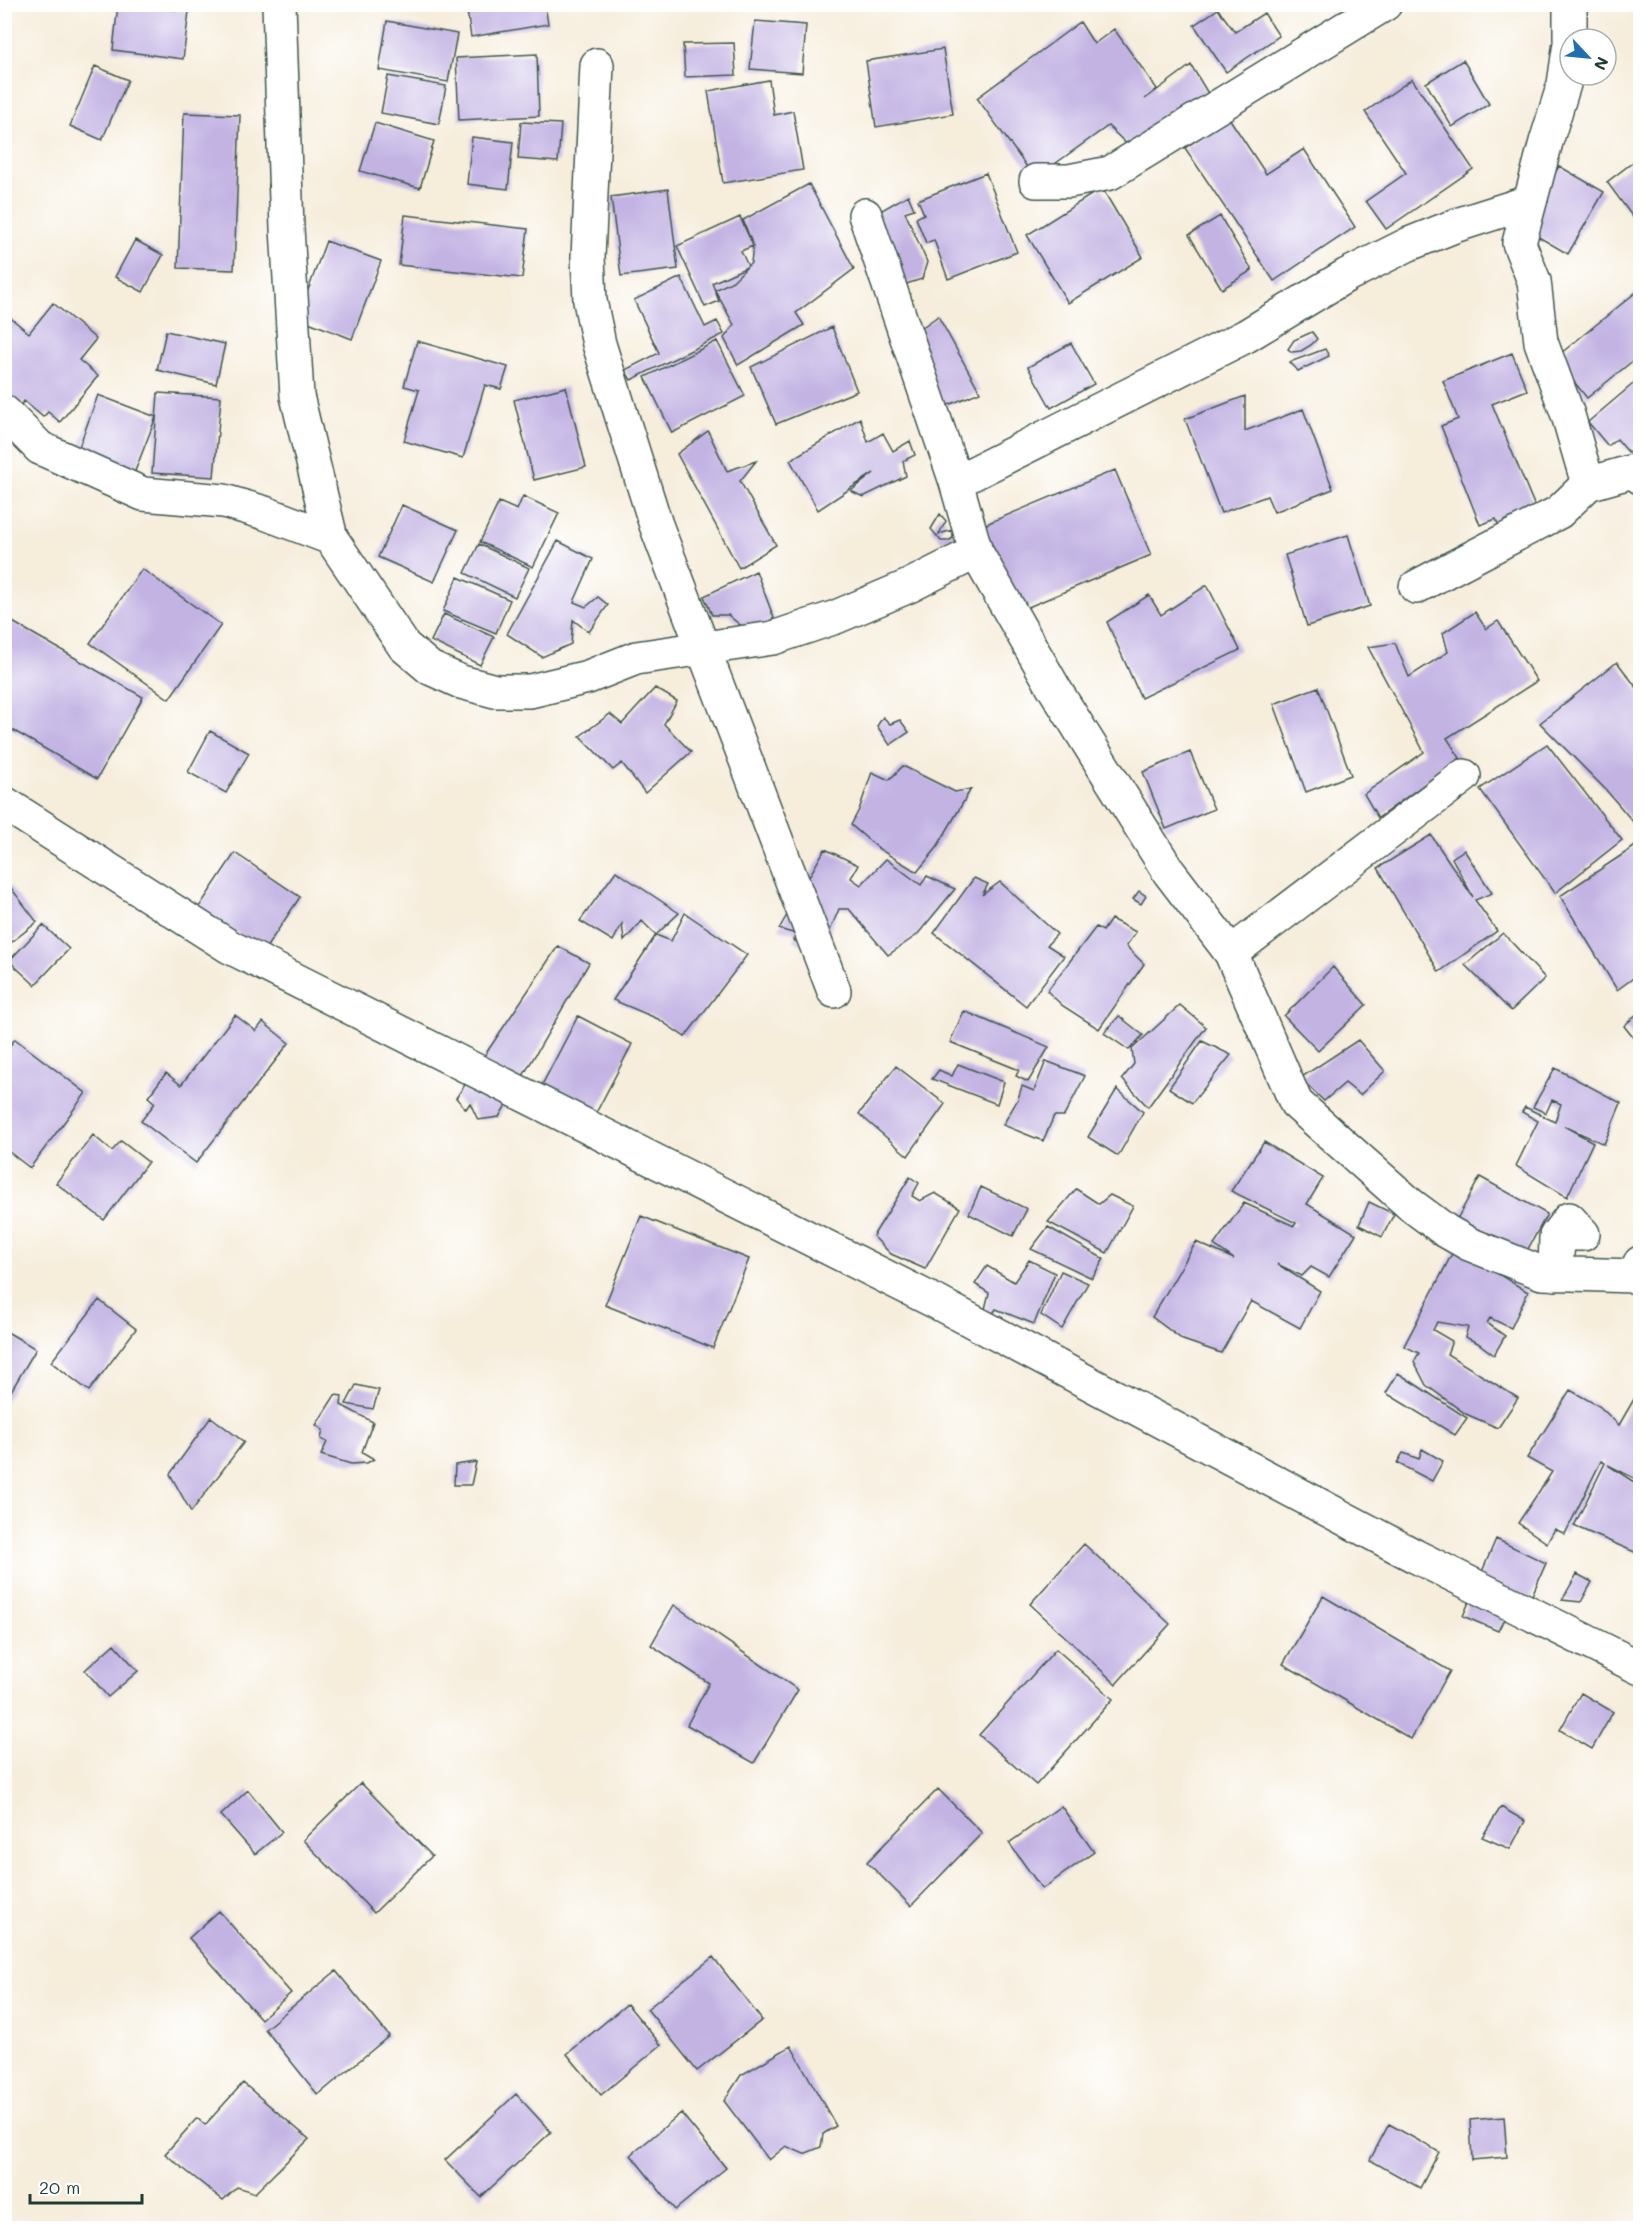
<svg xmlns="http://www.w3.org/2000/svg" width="1645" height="2233" viewBox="0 0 1645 2233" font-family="Mali,sans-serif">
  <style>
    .building { fill: #c2b3e3; fill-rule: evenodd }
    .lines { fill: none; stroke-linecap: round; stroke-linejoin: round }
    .street-casing { stroke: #3f574d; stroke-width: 36 }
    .street { stroke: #fff; stroke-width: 33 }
  </style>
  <rect width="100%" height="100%" fill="#fff"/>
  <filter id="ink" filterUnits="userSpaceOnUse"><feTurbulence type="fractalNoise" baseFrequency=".0167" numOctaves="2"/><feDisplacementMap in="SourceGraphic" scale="12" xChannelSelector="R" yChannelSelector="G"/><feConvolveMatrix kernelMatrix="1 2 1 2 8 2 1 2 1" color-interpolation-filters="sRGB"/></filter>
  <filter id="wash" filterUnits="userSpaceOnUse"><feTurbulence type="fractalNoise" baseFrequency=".008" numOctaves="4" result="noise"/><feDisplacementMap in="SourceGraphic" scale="24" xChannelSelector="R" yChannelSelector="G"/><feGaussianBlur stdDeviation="1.35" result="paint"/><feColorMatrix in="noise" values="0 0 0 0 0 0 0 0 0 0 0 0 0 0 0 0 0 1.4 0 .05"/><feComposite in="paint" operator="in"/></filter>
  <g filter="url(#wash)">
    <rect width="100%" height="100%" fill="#f6eddb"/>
    <g id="blocks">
      <path class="building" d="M118 4 189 11 183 59 113 50Z
        M466 4H545L548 24 471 37Z
        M1218 9 1235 32 1264 13 1279 36 1226 72 1194 25Z
        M387 21 457 34 448 82 379 70Z
        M755 21 806 25 802 73 750 69Z
        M1080 22 1094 44 1114 29 1157 89 1145 99 1191 65 1212 100 1139 156 1108 126 1035 178 977 98Z
        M734 43 736 75 685 77 683 44Z
        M943 49 953 114 876 127 866 61Z
        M537 54 539 116 459 120 456 58Z
        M1463 60 1489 104 1452 127 1426 83Z
        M95 66 128 80 102 140 70 126Z
        M388 76 446 86 439 124 381 113Z
        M1412 79 1473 169 1386 229 1366 201 1406 173 1365 112Z
        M769 80 774 115 793 111 803 170 723 183 708 91Z
        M184 113 240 115 234 270 178 268Z
        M1229 118 1266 174 1304 149 1355 227 1274 281 1185 148Z
        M521 122 561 124 558 162 518 159Z
        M375 123 434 141 420 188 360 171Z
        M472 137 513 142 508 189 467 184Z
        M1640 157V227L1607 182Z
        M1559 166 1604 192 1568 254 1523 228Z
        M986 173 1017 252 948 279 934 240 926 243 916 218 924 214 918 200Z
        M809 184 854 269 796 313 804 325 738 365 724 338 734 325 715 290 733 281 747 267 712 283 719 301 705 307 677 246 740 217 753 246 743 220ZM753 246 751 263 748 266 741 251Z
        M1102 188 1143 257 1068 303 1027 235Z
        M668 189 678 269 621 276 611 197Z
        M908 195 914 209 905 212 927 262 922 279 900 286 875 214Z
        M405 215 528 229 522 278 399 265Z
        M1220 216 1252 270 1222 289 1189 235Z
        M135 240 163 255 143 292 115 277Z
        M326 241 381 261 352 339 298 318Z
        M681 277 705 327 717 321 724 334 631 380 625 370 659 353 634 300Z
        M1640 289V355L1587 398 1555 358Z
        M53 303 96 339 79 360 98 376 60 422 48 412 43 417 24 401 18 408 4 397V318L7 315 29 333Z
        M938 316 980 392 939 409 917 331Z
        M832 327 857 391 776 424 751 367Z
        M166 331 225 344 216 384 157 370Z
        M1312 332 1317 339 1311 345 1301 351 1292 352 1288 349 1294 340Z
        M417 341 508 367 501 389 485 385 463 458 404 441 419 390 404 386Z
        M717 341 745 396 672 433 645 377Z
        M1071 343 1094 384 1051 408 1028 367Z
        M1325 349 1329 356 1298 371 1290 362Z
        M1512 353 1527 390 1492 404 1541 521 1505 540 1496 519 1480 525 1441 426 1458 419 1443 381Z
        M1640 378V441L1628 452 1617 439 1608 446 1588 422Z
        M566 387 586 467 534 480 514 400Z
        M158 393 221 397 214 477 152 473Z
        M98 395 156 417 132 479 75 458Z
        M1245 396V431L1303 409 1333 489 1274 512 1267 496 1221 513 1185 419Z
        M860 418 868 442 883 433 893 451 910 441 915 455 903 461 906 476 863 497 851 491 874 473 818 510 790 460Z
        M708 431 727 471 756 461 740 481 776 545 739 568 677 454Z
        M1115 470 1151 555 1019 611 984 525Z
        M523 496 559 513 533 567 480 542 499 502 517 510Z
        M402 505 458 530 434 582 378 557Z
        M940 514 946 521 939 534 953 530V538L948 541H941L931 529Z
        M1348 535 1370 606 1307 626 1285 555Z
        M558 541 593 559 574 602 586 607 598 597 608 605 589 632 573 620 571 644 542 657 507 634Z
        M479 544 529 568 515 597 465 573Z
        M142 569 221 625 169 699 90 643Z
        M756 571 774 618 750 633 728 615H712L704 596Z
        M458 577 510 600 496 633 443 611Z
        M1207 585 1240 650 1141 698 1107 622 1149 595 1161 615Z
        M1475 612 1486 629 1498 621 1537 681 1447 738 1460 758 1378 818 1364 794 1424 752 1368 647 1395 643 1409 677 1448 652 1443 633Z
        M444 614 494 637 480 665 431 641Z
        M4 617 143 697 97 779 4 725Z
        M1617 662 1640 692V830L1606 790 1540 723Z
        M1318 687 1351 775 1306 792 1274 704Z
        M655 688 677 701 664 724 691 752 645 793 622 763 613 770 580 736 610 714 622 724Z
        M883 717 890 724 900 720 909 732 890 745 877 726Z
        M210 731 249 753 226 793 188 772Z
        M1547 744 1622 840 1555 893 1480 789Z
        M1190 752 1214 809 1166 829 1143 772Z
        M903 766 955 792 971 789 936 849 917 872 879 849 851 825 859 810 872 772 889 780Z
        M1431 835 1473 897 1452 858 1464 850 1492 893 1475 900 1497 931 1439 972 1378 868Z
        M1640 843V973L1617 990 1560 896Z
        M825 849 858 865 851 878 861 885 886 859 921 885 927 876 955 889 917 935 888 955 849 909H839L826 940 812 950 793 940 796 934 779 929Z
        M235 853 300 897 264 951 199 907Z
        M616 871 679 913 656 935 642 921 624 941 622 924 613 941 580 921Z
        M974 878 988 884 982 895 1000 882 1057 934 1047 945 1064 956 1026 1006 934 933Z
        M8 884 37 922 4 948V887Z
        M1139 891 1146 896 1141 904 1133 899Z
        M685 913 747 955 685 1037 658 1019 613 1000 656 935 671 941Z
        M1111 919 1136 932 1126 946 1144 964 1099 1029 1063 1006 1047 991 1096 927 1103 931Z
        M43 925 69 949 35 985 9 961Z
        M1503 933 1545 978 1511 1011 1465 965Z
        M558 946 589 963 499 1117 478 1120 470 1103 466 1109 456 1098Z
        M1333 967 1366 1005 1318 1051 1284 1016Z
        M1180 1005 1206 1027 1148 1107 1122 1079 1134 1064 1132 1049Z
        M964 1011 1049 1047 1028 1082 1016 1076 1019 1070 950 1042Z
        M1640 1011V1046L1624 1026Z
        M235 1015 256 1031 263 1022 289 1043 196 1163 141 1121 155 1103 148 1097 166 1073 181 1085Z
        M578 1016 632 1044 596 1113 542 1085Z
        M1119 1016 1143 1035 1129 1050 1104 1033Z
        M15 1039 86 1093 30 1168 4 1148V1053Z
        M1358 1040 1385 1071 1360 1095 1345 1083 1324 1101 1300 1078Z
        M1202 1041 1231 1055 1192 1103 1169 1088Z
        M1046 1061 1085 1076 1064 1116H1054L1043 1141 1003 1125 1018 1099 1022 1086 1034 1091Z
        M958 1064 1004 1082 997 1104 932 1079 939 1070 952 1076Z
        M896 1066 945 1104 908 1156 859 1114Z
        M1555 1068 1621 1103 1604 1144 1564 1126 1593 1142 1567 1197 1516 1166 1538 1121 1522 1112 1525 1107 1555 1122 1561 1104 1552 1100 1546 1113 1533 1107Z
        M1117 1089 1143 1112 1118 1156 1088 1137Z
        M93 1135 112 1151 121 1141 148 1162 104 1220 56 1183Z
        M1264 1142 1323 1178 1307 1204 1356 1234 1329 1277 1311 1267 1302 1276 1277 1264 1320 1291 1300 1328 1251 1301 1221 1353 1183 1340 1152 1317 1196 1242 1234 1259 1214 1245 1244 1203 1294 1226 1296 1223 1231 1191Z
        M910 1177 919 1183 912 1196 920 1201 935 1193 960 1208 925 1269 891 1254 873 1236Z
        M1480 1177 1547 1214 1523 1258 1456 1221Z
        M981 1187 1027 1209 1013 1236 969 1214Z
        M1076 1189 1099 1204 1110 1195 1133 1206 1107 1253 1048 1222Z
        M1369 1202 1394 1214 1382 1237 1359 1225Z
        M641 1216 749 1259 713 1348 605 1305Z
        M1048 1227 1104 1259 1092 1278 1031 1249Z
        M1455 1248 1528 1292 1511 1328 1490 1318 1487 1323 1505 1336 1494 1355 1478 1343 1465 1337 1468 1327 1437 1322 1433 1330 1452 1341 1447 1354 1518 1398 1498 1428 1466 1414 1426 1385 1414 1362 1419 1353 1404 1346Z
        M1029 1260 1055 1273 1034 1324 996 1309 990 1318 984 1313 989 1293 975 1284 987 1266 1014 1282Z
        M1061 1271 1088 1283 1062 1329 1041 1315Z
        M99 1300 136 1329 89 1391 51 1362Z
        M4 1330 36 1349 4 1403Z
        M1398 1373 1467 1418 1455 1435 1386 1393Z
        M356 1385 379 1390 373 1409 346 1404Z
        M1570 1390 1599 1406 1619 1425 1637 1394 1640 1395V1481L1608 1465 1640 1486V1548L1637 1553 1574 1526 1605 1463 1601 1461 1565 1534 1555 1529 1547 1543 1518 1523 1552 1472 1527 1458Z
        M335 1395 342 1396 341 1405 373 1422 362 1452 374 1459 367 1463 351 1464 321 1455 327 1442 321 1439 323 1430 316 1425Z
        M211 1417 244 1442 191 1512 170 1474Z
        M1422 1449 1443 1461 1432 1481 1397 1463 1403 1453 1419 1459Z
        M476 1462 471 1485H454L455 1465Z
        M1496 1539 1546 1563 1523 1616 1508 1611 1498 1631 1463 1616Z
        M1084 1544 1170 1624 1116 1684 1030 1604Z
        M1577 1574 1592 1582 1581 1602 1562 1600Z
        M1323 1596 1450 1671 1411 1739 1283 1664Z
        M674 1605 798 1690 754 1763 687 1725 709 1683 651 1645Z
        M114 1644 138 1671 108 1697 85 1670Z
        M1056 1649 1113 1699 1036 1785 979 1735Z
        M1581 1693 1613 1712 1592 1749 1560 1730Z
        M361 1783 432 1856 374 1913 303 1840Z
        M938 1789 982 1833 911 1906 867 1862Z
        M248 1790 282 1832 255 1854 221 1815Z
        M1061 1806 1094 1852 1042 1889 1009 1843Z
        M1501 1807 1525 1821 1510 1849 1482 1837Z
        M219 1911 291 1993 261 2019 189 1938Z
        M713 1957 762 2020 697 2071 647 2009Z
        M336 1971 389 2036 318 2095 265 2029Z
        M627 2004 661 2045 601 2095 567 2054Z
        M791 2046 836 2126 823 2134 821 2147 804 2154 786 2146 769 2160 724 2101 741 2075Z
        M243 2083 309 2139 255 2193 237 2187 223 2200 165 2154 197 2118 205 2125Z
        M516 2094 551 2132 481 2197 445 2160Z
        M681 2113 726 2168 675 2210 631 2155Z
        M1504 2117 1507 2157 1472 2160 1470 2120Z
        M1389 2124 1439 2152 1420 2188 1370 2160Z"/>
    </g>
  </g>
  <g filter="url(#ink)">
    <use href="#blocks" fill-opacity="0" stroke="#3f574d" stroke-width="1.5"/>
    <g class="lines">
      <g class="street-casing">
        <path id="street" d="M279 4 287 228 297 396 331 538 404 646 430 668 461 682 495 691H530L588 677 636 658 773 638 836 617 909 586 976 552
          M1570 4V39
          M1570 43 1564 84 1546 142 1519 243 1534 281 1541 342 1568 415 1588 484 1633 471 1640 477
          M597 65 588 257 590 301 599 344 656 525 834 991
          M1036 181H1069L1110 173 1385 4
          M865 215 956 482 976 552 1054 688 1169 872 1231 953 1296 1103 1411 1205 1446 1231 1469 1244 1542 1273 1633 1276 1640 1263
          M4 412 40 448 143 494 224 501 265 513 331 538
          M956 482 1246 336 1347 275 1409 244 1457 225 1529 202
          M1416 587 1559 512 1588 484
          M4 803 230 947 938 1303 1415 1556 1640 1668
          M1231 953 1464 776
          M1569 1219 1583 1234H1559L1555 1274 1556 1236Z"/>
      </g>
      <use href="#street" class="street"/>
    </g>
  </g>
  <rect width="1645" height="2233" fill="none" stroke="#fff" stroke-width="24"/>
  <g transform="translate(1588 57) rotate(116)"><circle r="28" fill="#ffffff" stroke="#a5b1ae" stroke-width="1.5"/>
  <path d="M0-4.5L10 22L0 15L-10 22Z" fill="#1f6fb2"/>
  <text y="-9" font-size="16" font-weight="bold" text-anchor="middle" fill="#1f3d34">N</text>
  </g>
  <path d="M30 2194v9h112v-9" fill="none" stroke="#1f3d34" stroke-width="3"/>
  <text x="39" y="2194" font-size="18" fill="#1f3d34" stroke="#ffffff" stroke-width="4.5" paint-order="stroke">20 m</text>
</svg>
